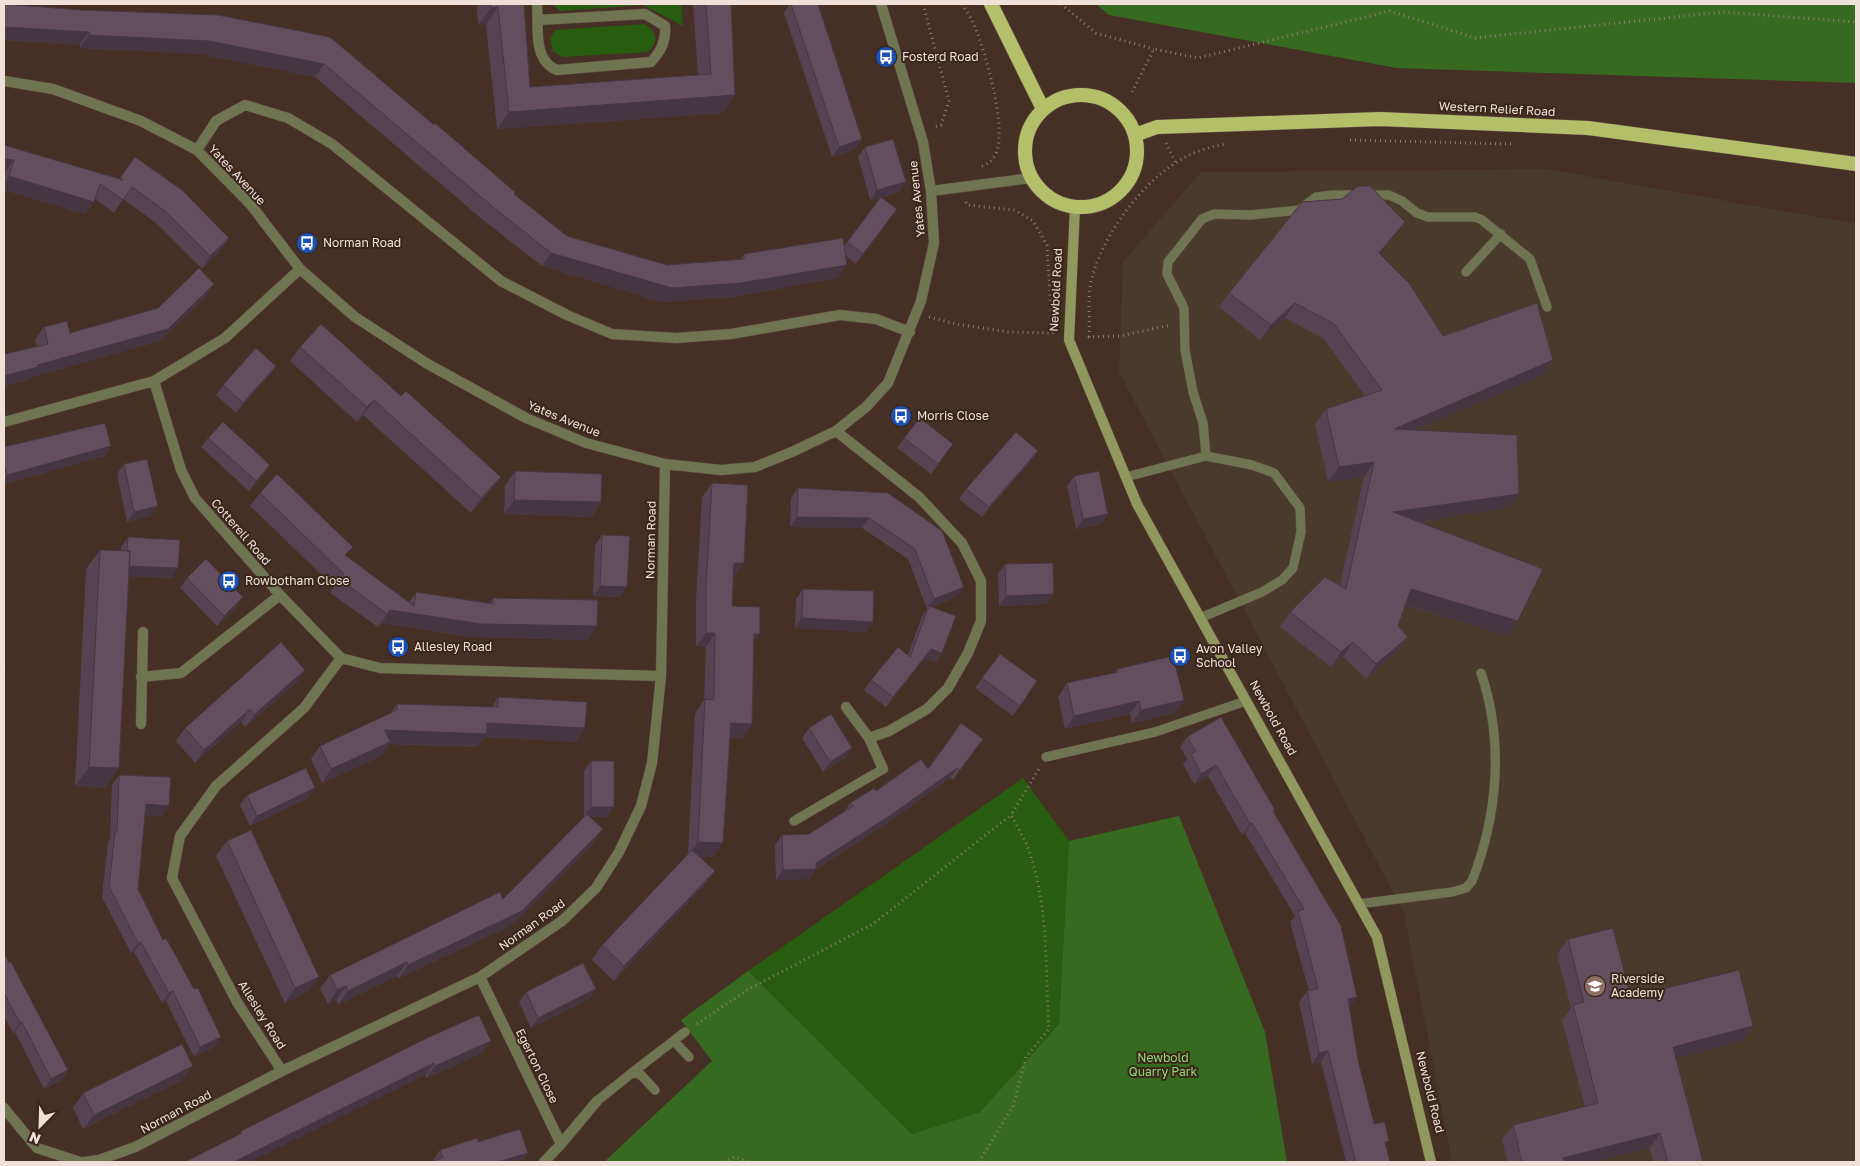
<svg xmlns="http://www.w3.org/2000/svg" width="1860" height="1166" viewBox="0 0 1860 1166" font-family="'Golos Text',sans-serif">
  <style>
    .education { fill: #483b2c }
    .green { fill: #285c0f }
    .forest { fill: #366a20 }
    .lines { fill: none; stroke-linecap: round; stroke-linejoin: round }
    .service-casing { stroke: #614c42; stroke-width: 10 }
    .minor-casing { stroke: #614c42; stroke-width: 11 }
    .secondary-casing { stroke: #614c42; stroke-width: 11 }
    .trunk-casing { stroke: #614c42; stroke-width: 15 }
    .path { stroke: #8e7b72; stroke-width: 3; stroke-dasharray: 1 4; stroke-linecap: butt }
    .service { stroke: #707551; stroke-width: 9 }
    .minor { stroke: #707551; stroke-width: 10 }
    .secondary { stroke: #90985d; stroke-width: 10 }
    .trunk { stroke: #b4bf6a; stroke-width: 14 }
    .wall { fill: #554351 }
    .shaded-wall { fill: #453742 }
    .building { fill: #634e5e; stroke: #453742 }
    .labels { text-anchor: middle; stroke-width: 4; stroke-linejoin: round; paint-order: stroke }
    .poi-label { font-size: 12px; fill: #efe0d9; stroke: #3b261b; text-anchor: start }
    .street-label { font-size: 12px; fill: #efe0d9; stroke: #3b261b }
    .park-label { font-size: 12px; fill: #92da77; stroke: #3b261b }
  </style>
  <rect width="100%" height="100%" fill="#463025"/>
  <path class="education" d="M1546 169 1856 224V1162H1452L1404 913 1119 372 1123 262 1201 172Z"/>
  <path class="green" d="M552 4H681L683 26 643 5 560 11Z
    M645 24C657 33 660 42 647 52L562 57 553 51 550 39 555 30Z
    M1023 778 1069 841 1059 1024 980 1112 912 1134 748 971Z"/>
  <path class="forest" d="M1096 4H1856V83L1397 68 1109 15Z
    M1179 816 1265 1032 1287 1162H604L712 1061 681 1020 748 971 912 1134 980 1112 1059 1024 1069 841Z"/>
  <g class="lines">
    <g class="service-casing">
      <path id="service" d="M1466 272 1501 234
        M1206 456 1203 423 1193 392 1185 350 1184 308 1167 274 1168 262 1202 219 1214 214 1251 215 1299 210 1316 197 1333 195H1389L1402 201 1417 213 1428 217H1475L1482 220 1530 259 1547 307
        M1126 477 1206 456 1252 465 1274 473 1300 508 1301 532 1293 568 1282 580 1262 592 1200 618
        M1046 757 1155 732 1246 701
        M794 821 883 769
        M1358 904 1452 892 1466 888 1472 881C1498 815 1504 740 1481 673
        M674 1041 689 1057
        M633 1072 685 1032
        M597 1101 633 1072 641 1075 655 1090"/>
    </g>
    <g class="minor-casing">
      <path id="minor" d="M537 4C539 27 532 60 557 70L651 62C661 51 666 42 665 26L645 14 538 20
        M4 81 53 89 141 121 197 150 251 205 300 269 355 317 426 363 526 418 586 443 665 464 721 470 755 467 794 451 836 431 866 407 888 383 921 301 934 243 931 191 923 142 881 4
        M197 150 216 121 245 105 288 118 332 144 501 281 567 315 612 334 676 338 731 334 840 315 876 319 910 332
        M931 191 1032 178
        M154 381 181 470 195 498 280 595 341 658 380 668 661 676
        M4 422 154 381 225 338 300 269
        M836 431 919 497 962 543 981 581V621L968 653 948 688 927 709 889 731 869 738
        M141 677 181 673 280 595
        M846 707 869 738 883 769
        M141 724 143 632
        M480 977 561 1144 544 1162
        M282 1071 237 1002 172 878 180 836 216 786 304 708 341 658
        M4 1108 37 1148 80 1162
        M561 1144 597 1101
        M84 1162 99 1160 135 1147 282 1071 480 977 562 921 596 888 619 852 641 806 652 763 661 676 665 464"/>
    </g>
    <g class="secondary-casing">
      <path id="secondary" d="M1075 207 1069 340 1137 504 1377 937 1431 1162"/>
    </g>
    <g class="trunk-casing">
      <path id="trunk" d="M991 4 1043 109
        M1025 151a56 56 0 1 1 112 0a56 56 0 1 1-112 0Z
        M1135 135 1157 127 1380 119 1588 128 1856 164"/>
    </g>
    <path class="path" d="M923 4 949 101 941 125 933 127
      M962 4C966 11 972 19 975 27 985 52 1010 134 994 157 990 163 985 165 979 167
      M1061 4 1096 33 1154 49
      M1132 92 1154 49 1198 58 1390 11 1475 38 1722 12 1856 22
      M1350 140 1511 144
      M1166 143 1175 162
      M966 202 967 205 1014 210 1033 221 1047 245 1052 326
      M929 317 956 324 1009 332 1054 333
      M1088 337 1120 336 1171 325
      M1089 337C1090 321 1088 304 1090 288 1096 244 1139 185 1177 162 1192 152 1209 147 1226 144
      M697 1024 747 990 873 924 1011 815
      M724 1162 735 1157 748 1162
      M979 1162 1013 1106 1026 1057 1049 1029C1045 972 1049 913 1031 857 1027 842 1018 828 1011 815L1039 769"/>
    <use href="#service" class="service"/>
    <use href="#minor" class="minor"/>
    <use href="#secondary" class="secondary"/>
    <use href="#trunk" class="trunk"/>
  </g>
  <path class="wall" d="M4 4 330 37 514 194 567 236 667 265 740 260 744 254 844 246 880 198 870 200 858 157 865 147 899 192 882 197 890 219 856 264 846 256 838 278 731 297 662 302 542 266 483 220 315 77 200 54 80 48V45L4 40Z
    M480 4H524L530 87 698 75 693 4H731L723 113 497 129 486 25H478L477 7Z
    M790 4H818L862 139 855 149 832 157 784 13Z
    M4 145 119 179 135 157 229 238 220 251 202 269 156 223 123 199 114 213 95 199 94 202 85 214 4 190V175L5 172Z
    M1395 236 1380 254 1443 336 1553 360 1543 375 1415 430 1519 494 1509 508 1418 522 1508 636 1405 605 1398 626 1408 637 1397 652 1366 679 1343 657 1331 667 1280 627 1290 612 1340 585 1364 477 1328 482 1315 424 1326 409 1365 396 1324 339 1285 318 1260 340 1219 307 1229 293Z
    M206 296 160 341 32 377 29 380 4 386V354L37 346 35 340 44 327 70 333Z
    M321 324 490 492 471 513 363 415 357 422 290 361 300 347Z
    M276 366 269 376 236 413 216 395 223 385Z
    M208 438 270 465 263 475 249 491 201 447Z
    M904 438 953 444 931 474 897 448Z
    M111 446 104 456 4 484V447Z
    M1031 461 982 517 959 499 966 489Z
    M124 464 151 516 127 522 117 474Z
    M515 471 601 502 591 517 504 514 505 486Z
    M1074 476 1108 514 1101 524 1076 529 1067 486Z
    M712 483 734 577 732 606 754 643 752 724 742 738H730L714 857 700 856 704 886 614 981 592 960 602 945 688 855 695 714 704 700 706 647H696V600L702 497Z
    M798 488 888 493 957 597 931 607 942 653 936 663 924 659 886 707 864 690 871 680 908 655 922 616 928 608 927 609 908 559 862 528 790 527 791 498Z
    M260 493 409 602 416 592 490 603 493 598 588 640 471 637 381 623 378 627 330 593 334 587 250 506Z
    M602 535 620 597 593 596 595 545Z
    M128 537 172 578 128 576 105 788 75 786 86 569 100 550 121 551V547Z
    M1005 564 1047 604 999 606 998 574Z
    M187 578 236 607 217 626 180 588Z
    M803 589 873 622 866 632 795 628 796 599Z
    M1000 654 1037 681 1013 716 975 688Z
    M1117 669 1184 700 1174 713 1132 723 1130 714 1065 729 1058 697 1067 683 1114 673Z
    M305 670 296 683 245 727 241 722 195 763 176 741 185 728Z
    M498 697 576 742 485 737 477 747 389 744 381 756 322 783 311 759 320 746 391 713 397 704 492 707Z
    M809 728 852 748 845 758 823 772 802 738Z
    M1187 737 1275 810 1273 812 1349 1008 1358 1060 1374 1124 1386 1145 1390 1162H1346L1321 1062 1312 1064 1299 1002 1307 991H1309L1290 922 1295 916 1245 833 1242 835 1208 776 1194 784 1183 764 1187 759 1180 747Z
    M983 739 953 780 950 778 884 825 816 869 809 879 776 880 775 845 782 835 809 834 844 812 850 803 928 769Z
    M591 761 607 817H591L593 843 512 925 399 978 397 976 338 1005 336 1000 328 1004 320 989 330 975 503 899 584 817V771Z
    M119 775 169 806 162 816 145 815 138 889 214 1047 194 1057 166 1001 162 1003 134 952 131 953 102 897 108 842 110 838 112 785Z
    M315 788 308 798 250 826 240 805 247 795Z
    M227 841 319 977 309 991 285 1003 216 856Z
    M1568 939 1631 997 1753 1026 1743 1041 1676 1058 1703 1162H1653L1650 1148 1593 1162H1508L1502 1140 1513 1125 1585 1107 1562 1020 1571 1008 1557 954Z
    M4 953 68 1070 61 1080 44 1089 15 1032 13 1033 4 1016Z
    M526 992 589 999 531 1028 519 1002Z
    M429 1037 482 1053 427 1078 425 1075 239 1135 241 1131Z
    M182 1080 83 1129 73 1108 83 1093Z
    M478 1142 522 1162H431L434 1161 433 1160 440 1150Z"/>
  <path class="shaded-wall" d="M498 7 486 25H478L491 8Z
    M4 27 89 32 80 45 4 40Z
    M89 35 209 41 324 64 315 77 200 54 80 48Z
    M735 95 723 113 497 129 509 112Z
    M862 139 855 149 832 157 839 147Z
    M4 159 14 160 5 172H4Z
    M9 176 94 202 85 214 4 190V183Z
    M906 182 899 192 870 200 877 190Z
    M1405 222 1395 236 1369 268 1379 253Z
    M229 238 220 251 202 269 210 256Z
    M551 253 741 283 847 265 838 278 731 297 662 302 542 266Z
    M214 284 206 296 160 341 32 377 29 380 4 386V376L37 365Z
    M1295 303 1285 318 1260 340 1271 325Z
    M1553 360 1543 375 1384 443 1394 429Z
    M276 366 269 376 236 413 243 403Z
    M374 400 363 415 357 422 367 407Z
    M111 446 104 456 4 484V479L7 475Z
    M1038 451 1031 461 982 517 989 507Z
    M1374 462 1364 477 1328 482 1339 467Z
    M270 465 263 475 249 491 256 481Z
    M501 477 490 492 471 513 481 498Z
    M1519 494 1509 508 1383 527 1393 512Z
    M514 500 601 502 591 517 504 514Z
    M158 506 151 516 127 522 134 512Z
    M1108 514 1101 524 1076 529 1083 519Z
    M797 517 869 518 862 528 790 527Z
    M734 563H744L734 577Z
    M127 566 178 568 172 578 120 576Z
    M600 586 627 587 620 597 593 596Z
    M964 587 957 597 928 608 929 606 927 609 934 599Z
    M1411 589 1518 621 1508 636 1401 603Z
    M1054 594 1047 604 999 606 1006 596Z
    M243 597 236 607 217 626 224 616Z
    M390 610 597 626 588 640 471 637 381 623 378 627Z
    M802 618 873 622 866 632 795 628Z
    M706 633H715L706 647H696Z
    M754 634H760L750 648Z
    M1408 637 1397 652 1366 679 1376 664Z
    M1353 642 1343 657 1331 667 1341 652Z
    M931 649 942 653 936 663 924 659 886 707Z
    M305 670 296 683 245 727 255 714Z
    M1184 700 1174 713 1132 723 1141 710Z
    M1139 701 1130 714 1065 729 1074 716Z
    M250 709 241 722 195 763 204 750Z
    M487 723 585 728 576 742 485 737 477 747 389 744 381 756 322 783 331 769 385 730Z
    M731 723 752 724 742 738 721 737Z
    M852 748 845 758 823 772 830 762Z
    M1216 765 1208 776 1194 784 1201 774Z
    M89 767 119 768 105 788 75 786Z
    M957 768 950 778 884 825 815 869H816L809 879 776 880 783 870 816 863Z
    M315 788 308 798 250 826 257 816Z
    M146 804 169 806 162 816 139 814Z
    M591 807H614L607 817H584Z
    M1252 823 1245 833 1242 835 1250 824Z
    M603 829 593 843 512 925 399 978 408 965Z
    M698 842 723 843 714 857 688 856Z
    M715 871 704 886 614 981 624 966Z
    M141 942 134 952 131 953 138 943Z
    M407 962 397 976 338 1005 348 991Z
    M319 977 309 991 285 1003 295 988Z
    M346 986 336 1000 328 1004 337 990Z
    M596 989 589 999 531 1028 538 1018Z
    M173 991 166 1001 162 1003 169 993Z
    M1357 997 1349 1008 1348 999Z
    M22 1022 15 1032 13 1033 20 1023Z
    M1753 1026 1743 1041 1663 1062 1673 1047Z
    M221 1037 214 1047 194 1057 200 1047Z
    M491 1041 482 1053 427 1078 435 1066Z
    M1328 1051 1321 1062 1312 1064 1319 1053Z
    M434 1063 425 1075 250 1162H234Z
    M193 1066 182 1080 83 1129 94 1115Z
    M68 1070 61 1080 44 1089 51 1079Z
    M1660 1133 1650 1148 1593 1162H1560L1563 1158Z
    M528 1153 522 1162H498Z"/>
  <path class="building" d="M4 4 81 10 218 15 330 37 434 125 435 123 515 192 514 194 567 236 667 265 744 259V254L843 238 847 265 741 283 672 288 551 253 493 207 324 64 209 41 89 35V32L4 27Z
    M490 4H524L530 87 711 74 706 4H731L735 95 509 112 498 7 491 8Z
    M791 4H818L862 139 839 147Z
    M893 139 906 182 877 190 865 147Z
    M4 145 123 180 120 178 135 157 182 190 229 238 210 256 165 211 132 187 123 200 100 184 94 202 9 176 14 160 4 159Z
    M1358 186H1370L1405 222 1379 253 1409 283 1443 336 1537 303 1553 360 1394 429 1517 435 1519 494 1393 512 1543 569 1518 621 1411 589 1398 626 1408 637 1376 664 1353 642 1341 652 1290 612 1325 577 1346 589 1374 462 1339 467 1326 409 1382 390 1334 324 1295 303 1271 325 1229 293 1302 202 1342 199Z
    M881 197 897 209 863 254 847 242Z
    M199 268 214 284 168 329 37 365 38 367 4 376V354L48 344 44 327 67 321 70 333 158 308Z
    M321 324 401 396 406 391 501 477 481 498 374 400 367 407 300 347Z
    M256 348 276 366 243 403 223 385Z
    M920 418 953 444 938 464 904 438Z
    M223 422 270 465 256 481 208 438Z
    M105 423 111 446 7 475 4 464V447Z
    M1016 432 1038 451 989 507 966 489Z
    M147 459 158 506 134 512 124 464Z
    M515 471 602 474 601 502 514 500Z
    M1099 471 1108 514 1083 519 1074 476Z
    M277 474 353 547 345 555 414 606 416 592 493 604V598L598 600 597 626 481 624 390 610 387 614 339 579 344 574 260 493Z
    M712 483 748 485 744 563H734L732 606 760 607V634H754L752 724 731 723 723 843 698 842 705 699 714 700 715 633H706V586Z
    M798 488 888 493 942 531 964 587 934 599 915 549 869 518 797 517Z
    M602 535 630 536 627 587 600 586Z
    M128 537 180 540 178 568 129 566 130 551H127Z
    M100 550 130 551 119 768 89 767Z
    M206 559 243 597 224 616 187 578Z
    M1053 563 1054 594 1006 596 1005 564Z
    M803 589 874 591 873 622 802 618Z
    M929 606 956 616 942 653 931 649 893 697 871 680 898 647 910 657Z
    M281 642 305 670 255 714 250 709 204 750 185 728Z
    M1000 654 1037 681 1020 706 982 678Z
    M1173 656 1184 700 1141 710 1139 701 1074 716 1067 683 1118 672 1117 669Z
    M4 664H5L4 686Z
    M498 697 587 702 585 728 487 723V734L385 730 390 742 331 769 320 746 397 710V704L498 707Z
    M831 714 852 748 830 762 809 728Z
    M1221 717 1275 810 1273 811 1341 926 1357 997 1348 999 1358 1060 1374 1124 1385 1122 1389 1141 1385 1142 1390 1162H1356L1328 1051 1319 1053 1307 991 1318 989 1298 911 1304 909 1252 823 1250 824 1216 765 1201 774 1191 754 1196 751 1187 737Z
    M961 723 983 739 960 770 957 768 891 815 816 863V869L783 870 782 835 809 834 853 806 850 803 874 788 876 791 921 759 928 769Z
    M591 761H614V807H591Z
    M306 768 315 788 257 816 247 795Z
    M119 775 171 777 169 806 146 804 138 889 163 940 166 938 194 989 198 988 221 1037 200 1047 173 991 169 993 141 942 138 943 109 887 115 832H117Z
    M587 814 603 829 522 911 408 965 407 962 348 991 346 986 337 990 330 975 500 892 503 899Z
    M251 830 319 977 295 988 227 841Z
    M692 850 715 871 624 966 602 945Z
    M1613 928 1631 997 1739 970 1753 1026 1673 1047 1703 1162H1668L1660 1133 1563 1158 1564 1162H1522L1513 1125 1598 1103 1573 1005 1584 1002 1568 939Z
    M4 953 9 963 11 962 68 1070 51 1079 22 1022 20 1023 4 993Z
    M583 963 596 989 538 1018 526 992Z
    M479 1015 491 1041 435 1066 434 1063 234 1162H185L242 1133 241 1131 429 1037Z
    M182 1044 193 1066 94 1115 83 1093Z
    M520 1129 528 1153 498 1162H491V1161L486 1162H431L443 1158 440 1150 477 1138 478 1142Z"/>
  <defs>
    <g id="bus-disc" transform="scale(1.125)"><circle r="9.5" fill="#1a4fb4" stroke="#3b261b"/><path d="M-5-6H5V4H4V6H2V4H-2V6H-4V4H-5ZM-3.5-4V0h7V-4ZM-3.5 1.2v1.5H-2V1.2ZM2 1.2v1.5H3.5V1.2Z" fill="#fff"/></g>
    <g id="school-disc" transform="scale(1.125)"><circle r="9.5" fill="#8d6e63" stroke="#3b261b"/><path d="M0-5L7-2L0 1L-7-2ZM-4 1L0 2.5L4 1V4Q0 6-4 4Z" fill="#fff"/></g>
  </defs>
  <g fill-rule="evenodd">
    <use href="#bus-disc" x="886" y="57"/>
    <use href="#bus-disc" x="307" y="243"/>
    <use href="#bus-disc" x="901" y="416"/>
    <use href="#bus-disc" x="229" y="581"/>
    <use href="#bus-disc" x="398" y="647"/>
    <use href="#bus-disc" x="1180" y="656"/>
    <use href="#school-disc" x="1595" y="986"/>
  </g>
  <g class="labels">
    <g class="poi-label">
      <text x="902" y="61">Fosterd Road</text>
      <text x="323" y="247">Norman Road</text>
      <text x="917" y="420">Morris Close</text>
      <text x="245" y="585">Rowbotham Close</text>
      <text x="414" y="651">Allesley Road</text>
      <text x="1196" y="653">Avon Valley<tspan x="1196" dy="14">School</tspan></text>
      <text x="1611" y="983">Riverside<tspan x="1611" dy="14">Academy</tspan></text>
    </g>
    <g class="street-label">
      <text transform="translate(1497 109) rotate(3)" y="4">Western Relief Road</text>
      <text transform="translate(237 175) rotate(47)" y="4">Yates Avenue</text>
      <text transform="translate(917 199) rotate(-96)" y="4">Yates Avenue</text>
      <text transform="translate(1056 290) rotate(-87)" y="4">Newbold Road</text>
      <text transform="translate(564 419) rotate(22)" y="4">Yates Avenue</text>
      <text transform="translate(241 532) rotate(49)" y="4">Cotterell Road</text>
      <text transform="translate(651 540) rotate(-89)" y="4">Norman Road</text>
      <text transform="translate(1273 718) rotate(61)" y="4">Newbold Road</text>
      <text transform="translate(532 925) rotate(-36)" y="4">Norman Road</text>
      <text transform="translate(262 1015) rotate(58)" y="4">Allesley Road</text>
      <text transform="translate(537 1066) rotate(64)" y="4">Egerton Close</text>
      <text transform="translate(1430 1092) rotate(76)" y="4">Newbold Road</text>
      <text transform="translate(176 1112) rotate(-28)" y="4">Norman Road</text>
    </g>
    <g class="park-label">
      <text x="1163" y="1062">Newbold<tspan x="1163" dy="14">Quarry Park</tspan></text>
    </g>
  </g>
  <rect width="1860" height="1166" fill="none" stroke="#efe0d9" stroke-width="10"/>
  <g transform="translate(40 1126) rotate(203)" stroke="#3b261b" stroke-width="4" paint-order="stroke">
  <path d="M0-4L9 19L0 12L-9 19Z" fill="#efe0d9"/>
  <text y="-8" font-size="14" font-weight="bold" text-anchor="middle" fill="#efe0d9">N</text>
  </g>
</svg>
